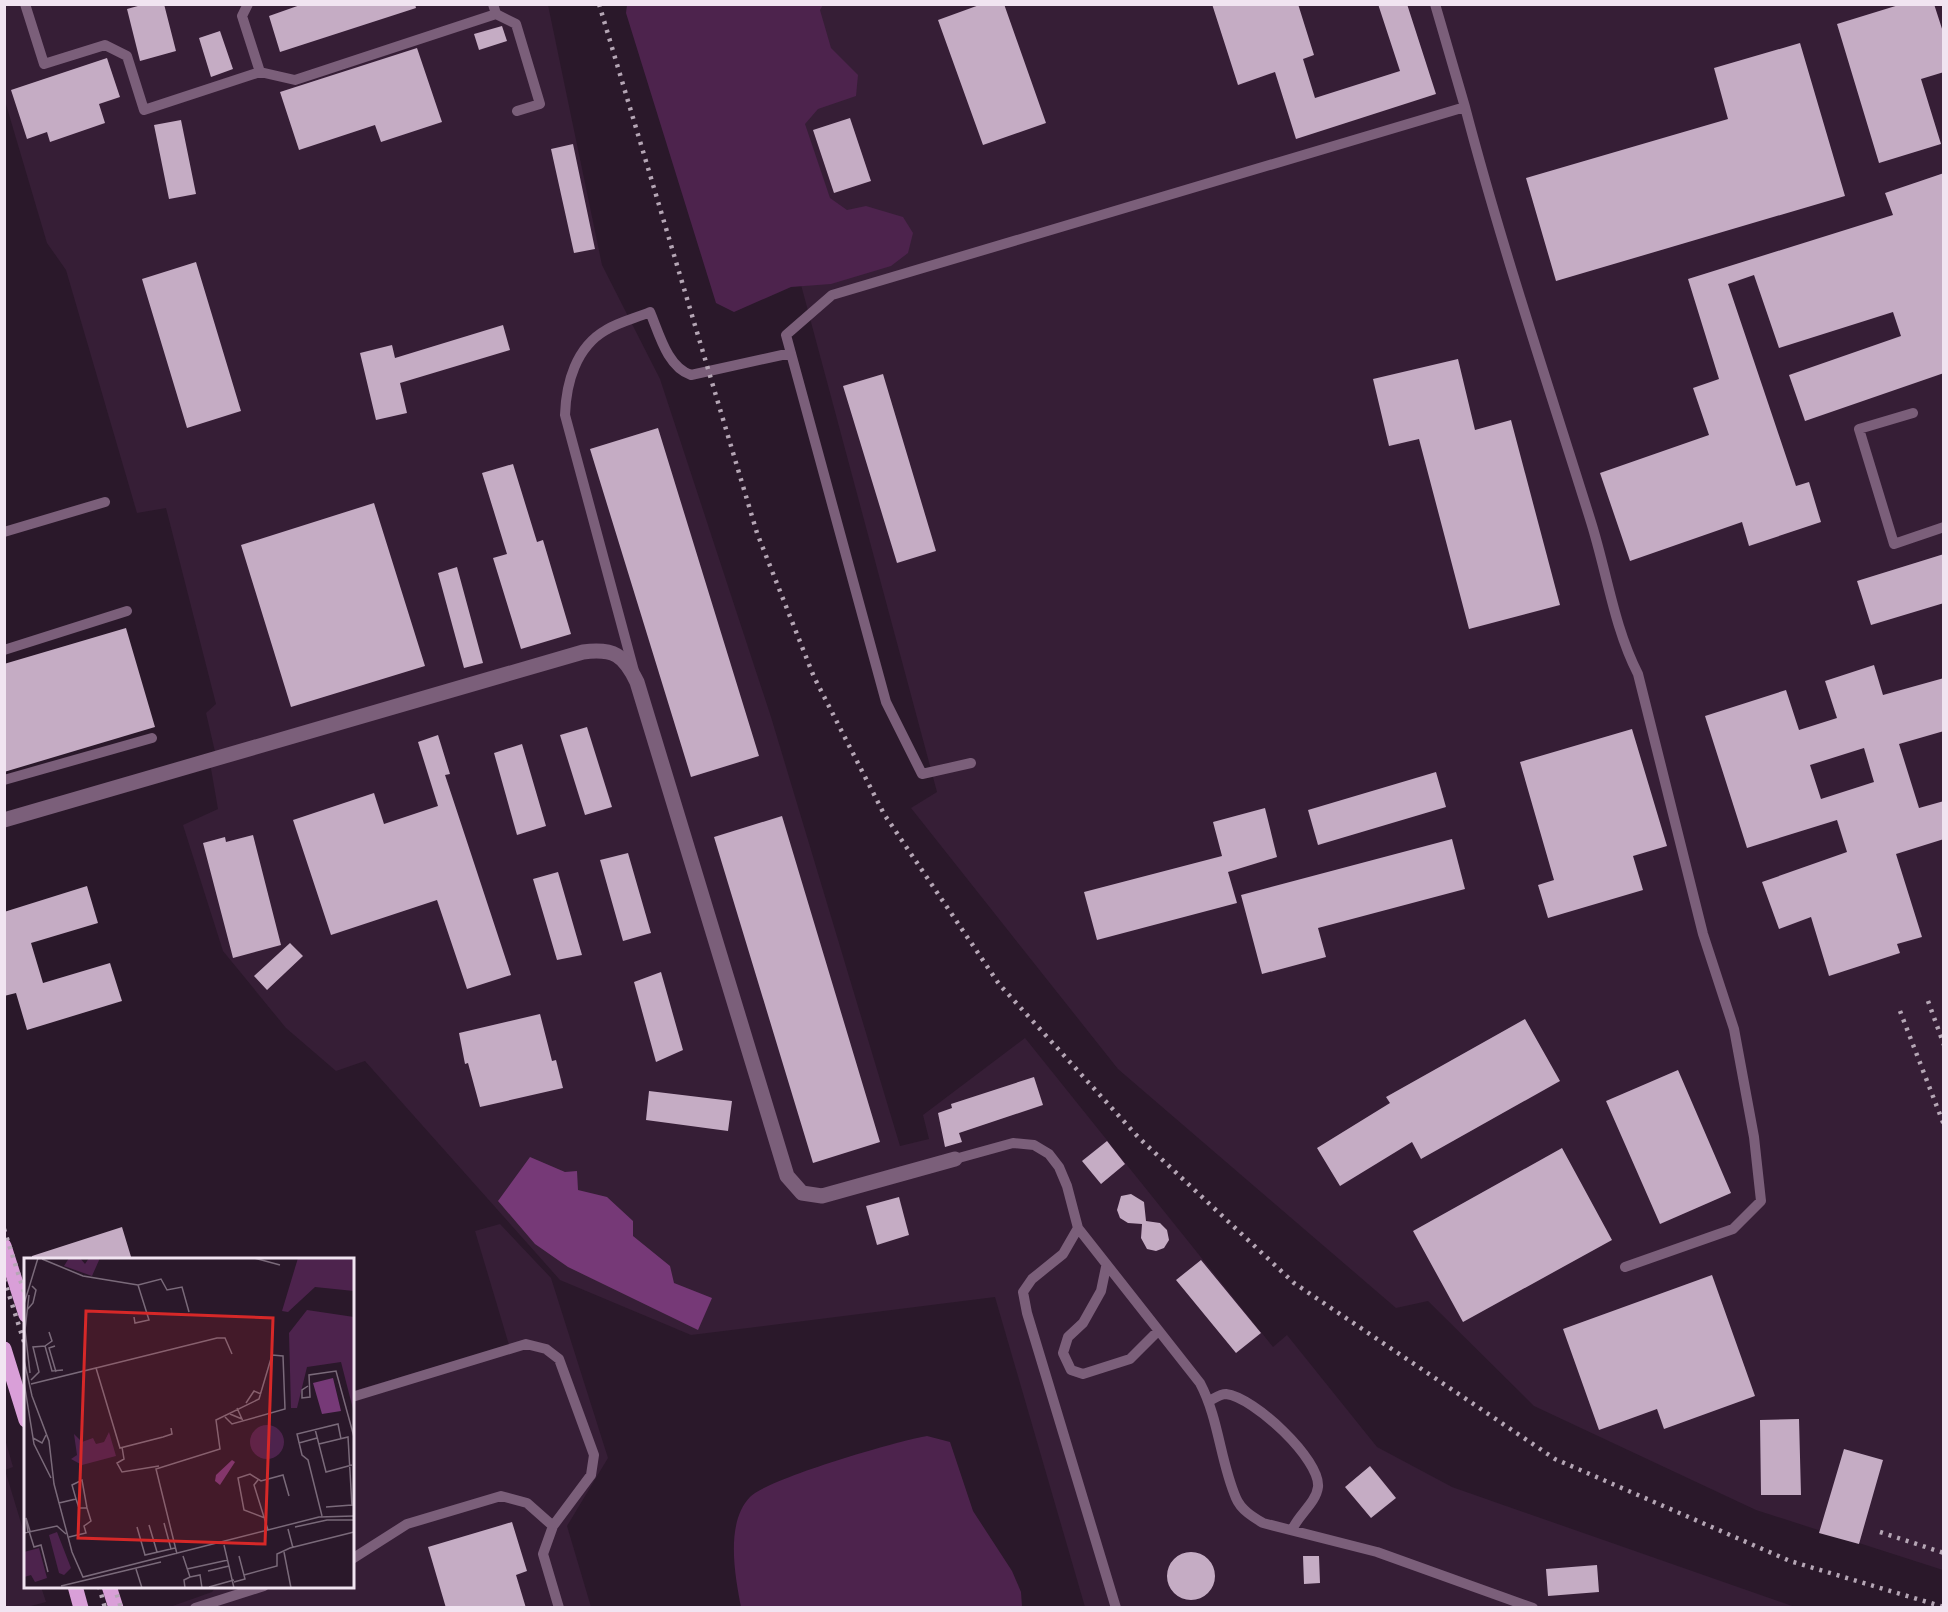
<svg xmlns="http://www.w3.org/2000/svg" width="1948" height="1612" viewBox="0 0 1948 1612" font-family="'PT Sans Narrow',sans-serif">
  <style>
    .built { fill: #361e36 }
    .green { fill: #4d234d }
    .water { fill: #763977 }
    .building { fill: #c5acc4; fill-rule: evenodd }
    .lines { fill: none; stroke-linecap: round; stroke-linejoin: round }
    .service { stroke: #7b5f7a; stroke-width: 10 }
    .minor { stroke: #7b5f7a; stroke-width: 15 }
    .primary { stroke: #d99fd8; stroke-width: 15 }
    .rail { stroke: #b5a6b5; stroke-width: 4.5; stroke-dasharray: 3 6; stroke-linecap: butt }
    .inset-road { fill: none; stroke: #7a6a7a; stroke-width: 1.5 }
    .view { fill: #d62828; fill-opacity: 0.15; stroke: #d62828; stroke-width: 3 }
    .inset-edge { fill: none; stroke: #f1e4f1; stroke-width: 3 }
  </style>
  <rect width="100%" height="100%" fill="#2a182a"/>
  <path class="built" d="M4 5H548L602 265 660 379 771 717 900 1146 929 1139 923 1115 1025 1038 1273 1347 1287 1335 1377 1447 1452 1487 1795 1607H1085L995 1297 691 1335 560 1280 365 1061 336 1071 286 1028 223 951 183 825 218 809 209 757 216 756 206 713 216 704 166 508 137 513 66 270 47 243 5 101Z
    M726 5H1943V1570L1756 1510 1534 1406 1428 1301 1396 1308 1118 1069 911 808 937 792Z
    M500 1224 551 1278 608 1458 567 1526 591 1607 167 1608 212 1592 216 1587 352 1586 353 1391 509 1345 475 1231Z
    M5 1439 13 1467 5 1470 25 1536 26 1586 41 1587 46 1602 27 1607H5Z"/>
  <path class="green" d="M627 5H823L820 10 831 48 858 75 856 96 818 109 805 124 830 198 847 210 866 206 903 217 913 233 908 253 891 266 831 284 791 287 734 312 716 303 626 13Z
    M927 1436 950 1442 973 1511 1012 1571 1021 1592 1022 1607H741C735 1576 725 1523 750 1497 767 1479 900 1440 927 1436Z"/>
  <path class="water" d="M530 1157 565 1172 577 1171 578 1190 607 1197 633 1221V1236L670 1266 674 1283 712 1298 698 1330 568 1267 535 1244 498 1201Z"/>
  <path class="building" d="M145 4H164L176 51 140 61 127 9Z
    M303 4H415L416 8 280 52 269 16Z
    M982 4H1004L1046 123 983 145 938 20Z
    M1212 4H1298L1314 55 1303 59 1315 98 1400 71 1378 4H1407L1436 94 1296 139 1275 72 1238 85Z
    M1902 4H1934L1944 35V72L1921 79 1941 144 1879 163 1837 24Z
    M502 26 507 41 479 50 474 34Z
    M220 31 233 69 211 77 199 38Z
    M1800 43 1845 196 1556 281 1526 178 1728 119 1714 68Z
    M417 48 442 122 381 142 375 125 299 150 280 92Z
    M107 58 120 97 99 104 105 123 50 142 47 132 27 139 11 90Z
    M850 118 871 181 834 193 813 130Z
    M181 120 196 194 169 199 154 125Z
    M573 144 595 249 574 253 551 149Z
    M1944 173V373L1805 421 1789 375 1901 336 1893 312 1779 348 1754 275 1728 284 1796 486 1809 482 1821 522 1749 546 1742 522 1630 561 1600 473 1709 435 1693 388 1719 379 1688 279 1893 215 1885 193Z
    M196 262 241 411 187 428 142 279Z
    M503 325 510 350 400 383 407 413 376 420 360 353 392 345 395 358Z
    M1458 359 1475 430 1511 420 1560 605 1469 629 1419 439 1389 446 1373 379Z
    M883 374 936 551 897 563 843 386Z
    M658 428 759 756 691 777 590 449Z
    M513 464 537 542 543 540 571 634 521 649 493 558 507 554 482 473Z
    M374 503 425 666 291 707 241 545Z
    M1944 554V603L1871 625 1857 581Z
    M457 567 483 663 464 668 438 573Z
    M126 628 155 727 4 772V664Z
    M1874 665 1883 695 1944 678V731L1899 744 1919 808 1944 801V839L1896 854 1922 937 1897 944 1900 953 1829 976 1811 917 1779 929 1762 882 1847 852 1837 820 1747 848 1705 716 1786 690 1799 730 1837 718 1825 681ZM1864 748 1874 782 1821 799 1810 765Z
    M587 727 612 807 585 815 560 735Z
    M1632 729 1667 846 1633 856 1643 890 1548 918 1538 885 1554 880 1520 762Z
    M438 735 450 774 445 775 511 975 467 989 437 900 331 935 293 820 374 793 384 824 438 806 418 742Z
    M522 744 546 826 517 835 494 753Z
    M1436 772 1446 807 1318 845 1308 810Z
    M1265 808 1277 857 1228 872 1237 903 1097 940 1084 892 1222 856 1213 822Z
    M782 816 880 1142 813 1163 714 837Z
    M253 835 281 945 233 958 203 843 225 837 226 842Z
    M1452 839 1465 889 1318 928 1326 957 1262 974 1241 895Z
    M628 853 651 933 623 941 600 860Z
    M558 872 582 955 557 960 533 879Z
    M87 886 98 923 31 943 43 983 110 963 122 1001 27 1030 16 993 4 996V912Z
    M290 943 303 956 267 990 254 976Z
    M661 972 683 1050 656 1062 634 982Z
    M540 1014 552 1061 556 1060 563 1088 480 1107 468 1063 465 1064 459 1033Z
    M1525 1019 1560 1081 1421 1159 1412 1142 1340 1186 1317 1148 1390 1103 1386 1097Z
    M1678 1070 1731 1193 1660 1224 1606 1101Z
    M1034 1077 1043 1105 959 1133 962 1142 945 1147 938 1113 952 1108 951 1104Z
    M649 1091 732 1101 728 1131 646 1120Z
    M1107 1141 1125 1164 1101 1184 1082 1161Z
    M1562 1148 1612 1240 1463 1322 1413 1231Z
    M1131 1194 1144 1202 1146 1221 1160 1223 1167 1230 1169 1240 1164 1248 1156 1251 1147 1249 1141 1238 1142 1224 1128 1223 1120 1218 1117 1210 1121 1196Z
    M899 1197 909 1235 877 1245 866 1206Z
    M122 1227 132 1260H32V1256Z
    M1201 1260 1261 1333 1236 1353 1176 1280Z
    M1712 1275 1755 1396 1664 1429 1657 1409 1599 1430 1563 1329Z
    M1799 1419 1801 1495H1761L1760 1420Z
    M1844 1449 1883 1460 1859 1544 1819 1533Z
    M1370 1466 1396 1498 1371 1518 1345 1487Z
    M512 1522 527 1571 516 1575 526 1608H446L428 1547Z
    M1167 1576a24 24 0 1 1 48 0a24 24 0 1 1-48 0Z
    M1303 1556H1319L1320 1583 1304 1584Z
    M1597 1565 1599 1592 1548 1596 1546 1569Z"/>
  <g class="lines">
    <path class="service" d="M25 4 44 64 105 45 127 56 144 110 260 72 242 16 248 4
      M496 14 516 24 540 104 517 111
      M260 72 295 80 496 14 493 4
      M1465 107C1502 248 1548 384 1591 522 1607 573 1614 627 1638 674L1703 934 1734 1029 1754 1137 1761 1201 1733 1229 1625 1267
      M1913 413 1859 429 1894 544 1944 527
      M4 532 105 502
      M4 650 127 611
      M634 671 565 415C566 383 576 347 606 330 619 322 636 318 650 312 659 333 667 367 691 375L791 353
      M971 763 922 774 886 702 786 335 832 295 1465 107 1435 4
      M4 780 152 738
      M955 1159 1013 1143 1034 1145 1049 1154 1059 1167 1067 1186 1078 1228 1200 1383C1219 1419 1220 1461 1236 1498 1241 1510 1253 1517 1263 1523L1377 1552 1533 1608
      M1078 1228 1063 1254 1032 1279 1023 1292 1027 1313 1116 1608
      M1106 1267 1101 1291 1083 1323 1068 1337 1063 1353 1071 1370 1083 1374 1130 1359 1158 1331
      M352 1397 526 1344 546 1349 559 1359 594 1455 591 1475 553 1526 543 1554 559 1608
      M1209 1401C1215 1398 1220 1394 1226 1394 1254 1397 1321 1460 1318 1487 1316 1503 1298 1515 1292 1530
      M352 1559 407 1524 501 1496 527 1503 553 1526
      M195 1608 264 1586"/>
    <path class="minor" d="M4 820 583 652C614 648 624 655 637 682L787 1176 802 1193 822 1196 955 1159"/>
    <path class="primary" d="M4 1246 26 1315
      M4 1349 26 1420
      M75 1586 81 1608
      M109 1586 116 1608"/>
    <path class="rail" d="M599 4 757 533 814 677 884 814 999 984 1139 1138 1294 1283 1555 1459 1790 1561 1944 1607
      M1928 1001 1944 1045
      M1900 1011 1944 1125
      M4 1229 26 1298
      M4 1279 26 1348
      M1880 1532 1944 1553
      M99 1586 105 1608
      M114 1586 121 1608"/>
  </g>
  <g transform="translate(24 1258)">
    <rect width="330" height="330" fill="#2a182a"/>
    <path d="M45 0H56L61 6 65 0H76L68 18 40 8ZM274 0H330V33L291 29 264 54 258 53ZM283 52 330 59V155L317 104 283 109 273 150H267L265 75ZM226 184a17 17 0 1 1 34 0a17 17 0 1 1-34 0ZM85 174 92 198 58 207 47 201 53 197 50 176 58 184 69 180 72 186 80 184ZM33 274 47 310 40 317 35 315 25 277ZM15 290 23 320 11 324 7 317 0 319V294Z" fill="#4d234d"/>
    <path d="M309 120 317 153 298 156 289 125ZM208 202 211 204 196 227 191 223 192 217Z" fill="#763977"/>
    <path class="inset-road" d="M230 0 256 7M18 1 59 18 114 27M5 37 1 72 6 115M0 46 14 0M3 52 9 45 12 32 8 28M110 59 111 65 125 62 114 27 137 21 143 32 158 29 165 54M21 88 28 83 25 74M31 88 25 90 32 114M0 102 8 138 25 183 30 226 48 294 59 319 295 259 330 258M72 110 193 80H201L208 96M7 122 15 114 9 89 21 88 28 113 39 112M0 124 10 186 27 220M7 126 72 110 96 190 139 179 148 176 147 170M284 128 278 132V140L286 139 285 117 312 113 330 179M222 145 230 133 237 136M206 156 218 161 213 150M291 171 302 214 328 207M9 180 18 185 22 177M275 185 293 180M295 186 324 179 328 248M98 189 100 201 93 205 98 214 135 208M234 222 230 227 244 272M52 241 48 227 58 222 63 250M35 245 52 241 55 250H63L67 263 60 268 62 275 45 279M302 249 328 247M298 258 284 202 278 197 273 176 314 166 317 181M241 260 220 252 214 220 226 216 237 223 259 217 265 238M140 265 147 291M125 267 133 294M113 269 121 297 151 290M271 269 303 262H330M264 271 269 290M5 273 10 289 17 287 24 314M4 274 2 260 6 273M0 275 33 268 42 276M200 287 210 330M260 294 267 330M153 296 132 211 196 191 192 162 235 141 248 97 259 98 261 151 208 166 201 159M159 298 166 319 160 322 161 330M112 311 118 330M163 311 204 302M184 313 205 308M220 317 253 308V296L266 290 330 274M166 319 176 317 178 330M210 324 221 321 215 298M37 328 137 304M185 329 210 322"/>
    <path class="view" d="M62 53 249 60 241 286 54 280Z"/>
    <rect width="330" height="330" class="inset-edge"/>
  </g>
  <rect width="1948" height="1612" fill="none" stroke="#f1e4f1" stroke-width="12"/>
</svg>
